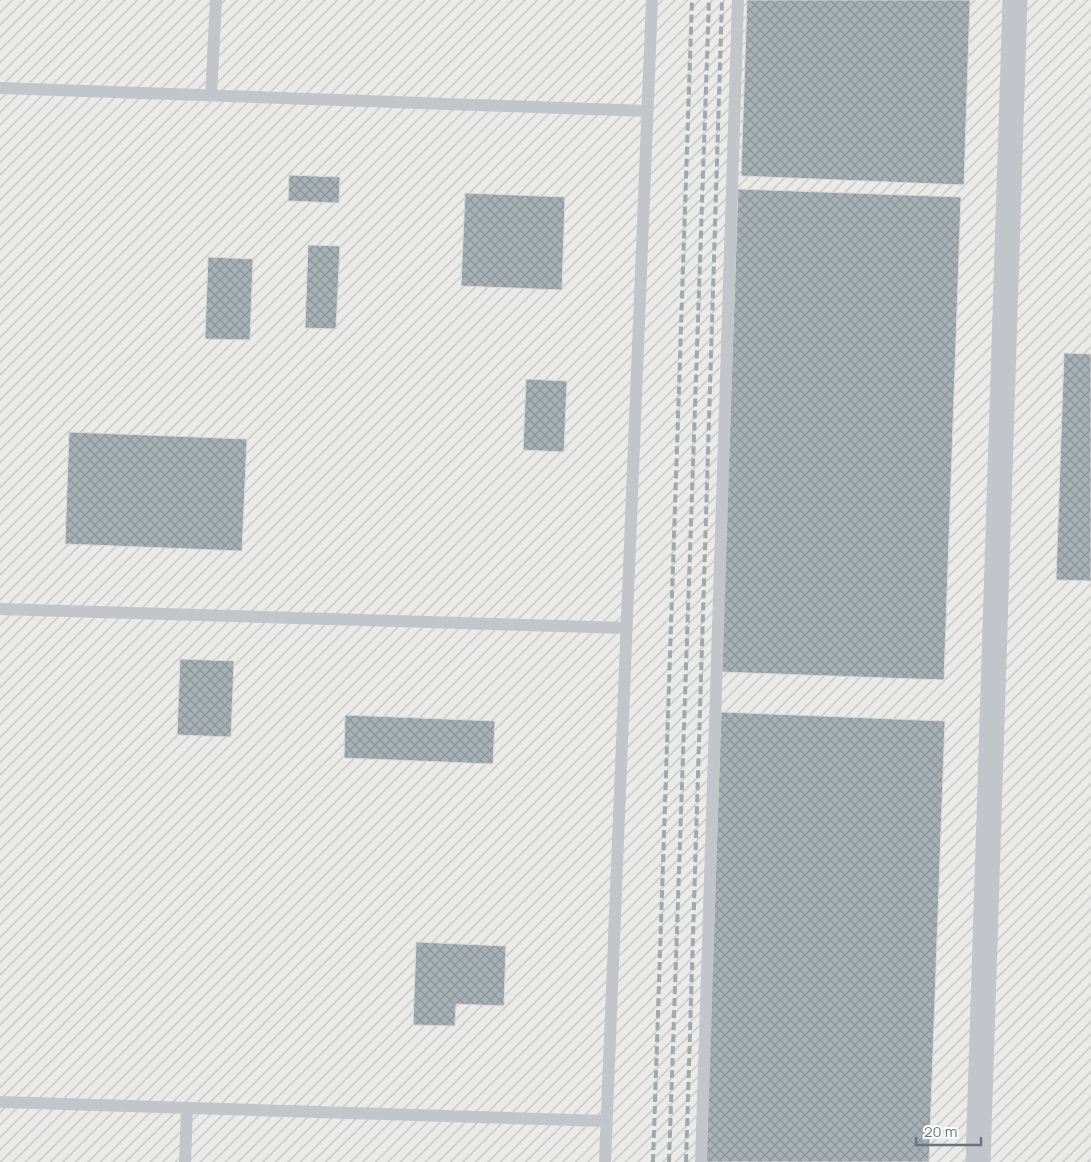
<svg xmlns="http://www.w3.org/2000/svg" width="1091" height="1162" viewBox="0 0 1091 1162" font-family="Manrope,sans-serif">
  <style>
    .industrial { fill: url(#industrial-furrows) }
    .building { fill: url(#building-cross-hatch); stroke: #dadad8 }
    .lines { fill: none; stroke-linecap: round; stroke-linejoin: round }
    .lane { stroke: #c2c6ca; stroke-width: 12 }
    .street { stroke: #c2c6ca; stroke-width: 25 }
    .rail { stroke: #a1a9ae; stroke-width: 4; stroke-dasharray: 8 4; stroke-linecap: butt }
  </style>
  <defs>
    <pattern id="industrial-furrows" width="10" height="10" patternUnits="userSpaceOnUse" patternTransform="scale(1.25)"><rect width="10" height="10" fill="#eaeae9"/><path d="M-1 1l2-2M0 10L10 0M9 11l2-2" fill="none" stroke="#c1c2c2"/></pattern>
    <pattern id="building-cross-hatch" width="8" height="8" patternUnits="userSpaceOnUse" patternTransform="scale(1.25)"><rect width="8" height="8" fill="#a6b0b5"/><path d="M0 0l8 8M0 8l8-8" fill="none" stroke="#8b9499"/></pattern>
  </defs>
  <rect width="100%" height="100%" fill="#f9f9f6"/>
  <path class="industrial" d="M0 0H1091V1162H0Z"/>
  <path class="building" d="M747 0H970L964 185 741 176Z
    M289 175 340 177 339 203 288 201Z
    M738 189 961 197 944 680 721 672Z
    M465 193 565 197 562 290 461 286Z
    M308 245 340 246 336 329 305 328Z
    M208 257 253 259 250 340 205 339Z
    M1064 353 1091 354V581L1056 580Z
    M526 379 567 381 564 452 523 450Z
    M69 432 247 439 242 551 65 544Z
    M180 659 234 661 231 737 177 735Z
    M721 712 945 721 929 1162H705Z
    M345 715 495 721 493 764 344 758Z
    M416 942 506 946 504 1006 456 1004 455 1026 413 1025Z"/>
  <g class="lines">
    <path class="lane" d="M0 88 647 111
      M211 95 216 0
      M0 609 626 628
      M0 1102 606 1121
      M185 1162 187 1108
      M605 1162 652 0
      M701 1162 738 0"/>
    <path class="street" d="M978 1162 1015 0"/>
    <path class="rail" d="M653 1162 692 0
      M669 1162 709 0
      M686 1162 722 0"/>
  </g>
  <path d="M916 1137v8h65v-8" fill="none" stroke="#647681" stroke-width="2.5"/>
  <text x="924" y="1137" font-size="15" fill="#647681" stroke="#ffffff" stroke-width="4" paint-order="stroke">20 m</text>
</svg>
